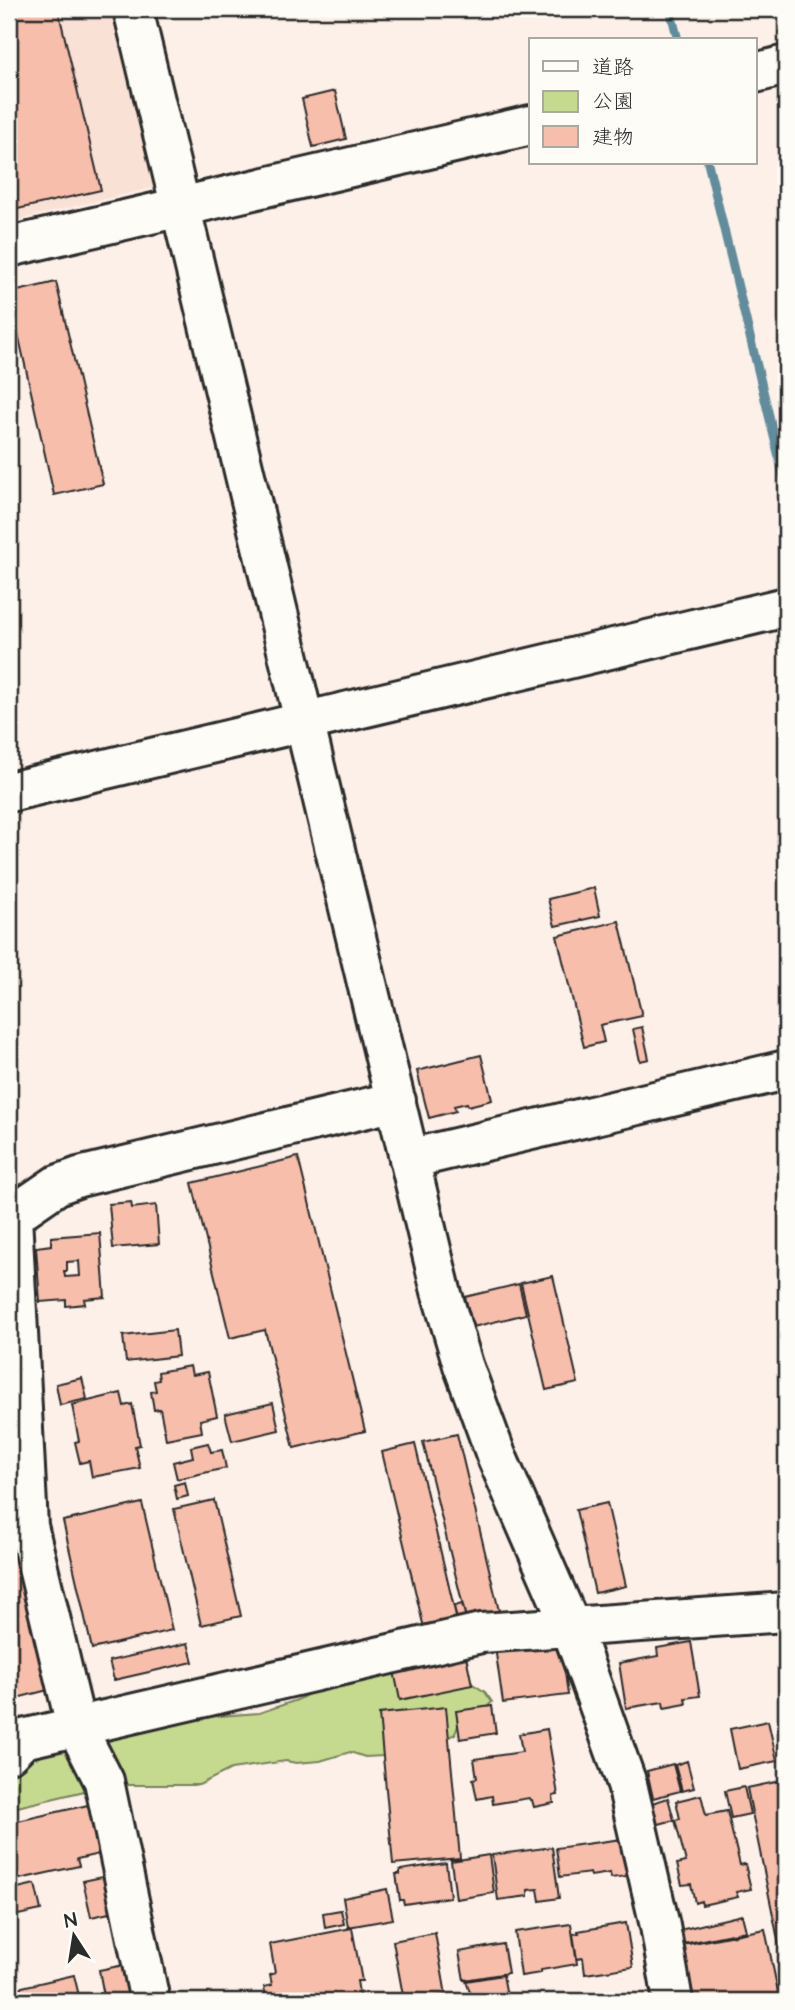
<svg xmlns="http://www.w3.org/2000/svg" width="795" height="2010" viewBox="0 0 795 2010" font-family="'Architects Daughter','Klee One',sans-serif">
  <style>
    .built { fill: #fae1d6 }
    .green { fill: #c5da8f; stroke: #78825d; stroke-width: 2 }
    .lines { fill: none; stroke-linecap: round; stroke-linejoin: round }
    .stream { stroke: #618c9b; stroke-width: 9 }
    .building { fill: #f7beac; stroke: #2b2b2b; stroke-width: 2; fill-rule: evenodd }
    .minor-casing { stroke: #2b2b2b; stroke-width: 44 }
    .minor { stroke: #fdfcf7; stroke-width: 38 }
  </style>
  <rect width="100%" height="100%" fill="#fcf0e8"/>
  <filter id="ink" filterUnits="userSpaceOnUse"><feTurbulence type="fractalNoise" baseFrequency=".0143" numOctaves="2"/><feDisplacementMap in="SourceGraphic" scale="14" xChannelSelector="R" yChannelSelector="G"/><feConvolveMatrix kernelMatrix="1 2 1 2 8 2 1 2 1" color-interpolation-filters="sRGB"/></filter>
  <g filter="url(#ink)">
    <path class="built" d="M9 9H114L156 187 9 222Z"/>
    <path class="green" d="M381 1668 471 1683 485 1692 492 1702 484 1710 460 1720 455 1734 442 1741 384 1756 365 1757 350 1752 320 1761 296 1763 286 1761 231 1769 199 1785H128L118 1777 101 1748 105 1740 179 1719 259 1713 297 1700 332 1682Z
      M72 1742 97 1788 9 1809V1769L24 1754Z"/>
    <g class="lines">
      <path class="stream" d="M670 9 678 40
        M708 163 786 486"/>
    </g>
    <path class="building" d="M9 9H58L101 190 9 211Z
      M335 91 346 139 313 147 302 99Z
      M56 282 103 484 54 495 9 293Z
      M594 888 600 916 555 926 548 899Z
      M619 921 642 1016 600 1025 604 1042 584 1047 557 936Z
      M642 1027 649 1059 640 1061 633 1029Z
      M481 1055 492 1100 468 1106 467 1103 454 1106 456 1111 429 1118 417 1071Z
      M298 1157 365 1431 294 1448 265 1330 230 1338 192 1183Z
      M131 1202 132 1208 156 1205 159 1244 113 1248 109 1204Z
      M100 1233 105 1297 84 1299 85 1304 66 1306V1300L40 1302 36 1247 51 1245V1237ZM79 1261 80 1276 65 1277 64 1271H67V1262Z
      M553 1276 578 1383 546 1390 521 1283Z
      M519 1284 526 1314 473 1327 465 1297Z
      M175 1330 178 1356 126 1362 123 1336Z
      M190 1366 192 1375 208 1372 217 1416 200 1420 202 1432 166 1439 160 1409 154 1410 151 1392 156 1391 154 1381 159 1380 158 1372Z
      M82 1378 87 1399 60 1405 56 1384Z
      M121 1393 124 1406 132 1404 140 1445 135 1446 140 1468 92 1477 89 1461 80 1463 75 1442 79 1441 72 1405Z
      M273 1403 279 1430 232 1441 225 1414Z
      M457 1434 499 1611 466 1618 423 1442Z
      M208 1443 211 1452 222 1450 226 1468 177 1479 173 1462 193 1457 191 1447Z
      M415 1444 457 1620 424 1628 382 1452Z
      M185 1482 188 1496 177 1499 174 1485Z
      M214 1500 241 1616 201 1625 174 1509Z
      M142 1503 172 1630 92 1649 63 1521Z
      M607 1503 626 1586 595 1593 576 1510Z
      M9 1540H12L48 1690 9 1700Z
      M462 1604 466 1618 457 1620 454 1606Z
      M553 1640 565 1672 568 1695 503 1703 495 1647Z
      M691 1642 700 1696 685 1698 686 1704 664 1708 663 1702 626 1708 619 1663 658 1656 657 1648Z
      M188 1643 193 1662 114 1680 109 1661Z
      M466 1656 472 1685 400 1700 394 1671Z
      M492 1706 496 1733 460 1739 456 1711Z
      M446 1707 460 1858 393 1864 379 1714Z
      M768 1721 777 1761 738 1769 730 1729Z
      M547 1729 558 1795 553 1796 554 1803 534 1807 532 1800H530L529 1798 493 1804 492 1796 477 1799 473 1779 477 1778 474 1759 522 1752 519 1734Z
      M687 1761 694 1788 682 1791 675 1765Z
      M673 1764 680 1791 653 1798 647 1771Z
      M786 1780V1979L747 1788Z
      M744 1787 750 1814 731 1818 725 1791Z
      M701 1795 706 1815 727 1811 740 1865 745 1864 751 1889 736 1892 738 1897 702 1905 701 1901 695 1903 691 1884 682 1885 677 1864 686 1862 675 1820 680 1819 676 1801Z
      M668 1798 674 1820 655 1825 649 1804Z
      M88 1805 99 1854 77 1859 79 1866 15 1880 12 1868 9 1869V1823Z
      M622 1839 627 1876 611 1878 610 1873 591 1876 590 1873 560 1877 556 1848Z
      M552 1847 559 1898 540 1901 538 1889 528 1890V1896L498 1900 492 1855Z
      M489 1855 494 1893 456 1899 451 1861Z
      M446 1863 450 1897 404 1904 403 1900H400L396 1874H400V1870Z
      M107 1876 114 1912 91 1917 83 1881Z
      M35 1884 41 1910 9 1917V1890Z
      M387 1889 393 1919 348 1927 343 1898Z
      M341 1910 344 1924 325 1928 323 1913Z
      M742 1915 746 1931 683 1944 680 1930Z
      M626 1923 633 1967 585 1974 583 1958 577 1959 573 1934 579 1933 578 1931Z
      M571 1924 577 1964 541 1970V1973L521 1976 515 1932Z
      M352 1928 362 1981H357L360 1999 347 2001H310V1998L293 2001H267L264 1987 272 1985 270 1975 275 1973 270 1944Z
      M765 1929 780 2001H694L683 1945Z
      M435 1933 446 1995 404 2001 393 1941Z
      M503 1944 508 1973 464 1980 459 1952Z
      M124 1965 131 2001H105L99 1970Z
      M74 1975 79 1996 57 2001H9V1990Z
      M503 1975 508 2001H473L466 1981Z"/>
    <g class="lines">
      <g class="minor-casing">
        <path id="minor" d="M133 9 441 1291 463 1365 496 1455 571 1627 627 1784 660 1926 673 2001
          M755 73 786 65
          M9 247 531 125
          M9 792 786 607
          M409 1159 786 1070
          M12 1216 28 1526 76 1726 104 1781 150 2001
          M9 1218 57 1185 79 1177 396 1101
          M9 1753 23 1739 481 1633 786 1612"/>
      </g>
      <use href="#minor" class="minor"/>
    </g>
  </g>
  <rect width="795" height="2010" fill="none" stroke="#fdfcf7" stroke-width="35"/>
  <rect x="18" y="18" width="760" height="1975" fill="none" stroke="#2b2b2b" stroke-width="2.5" filter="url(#ink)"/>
  <rect x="529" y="38" width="228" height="126" fill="#fdfcf7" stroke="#a9a8a5" stroke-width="2"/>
  <rect x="543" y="61" width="35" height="10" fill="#fdfcf7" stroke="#a9a8a5" stroke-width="2"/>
  <text x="592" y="74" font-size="21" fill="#2b2b2b">道路</text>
  <rect x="543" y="91" width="35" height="21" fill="#c5da8f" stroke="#a9a8a5" stroke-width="2"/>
  <text x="592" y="108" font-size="21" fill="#2b2b2b">公園</text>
  <rect x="543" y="126" width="35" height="21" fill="#f7beac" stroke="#a9a8a5" stroke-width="2"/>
  <text x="592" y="144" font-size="21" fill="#2b2b2b">建物</text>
  <g transform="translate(74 1936) rotate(348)" stroke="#fdfcf7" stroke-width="5" paint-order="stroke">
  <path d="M0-5L12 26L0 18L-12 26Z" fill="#2b2b2b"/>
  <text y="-10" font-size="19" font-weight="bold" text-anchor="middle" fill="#2b2b2b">N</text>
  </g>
</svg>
